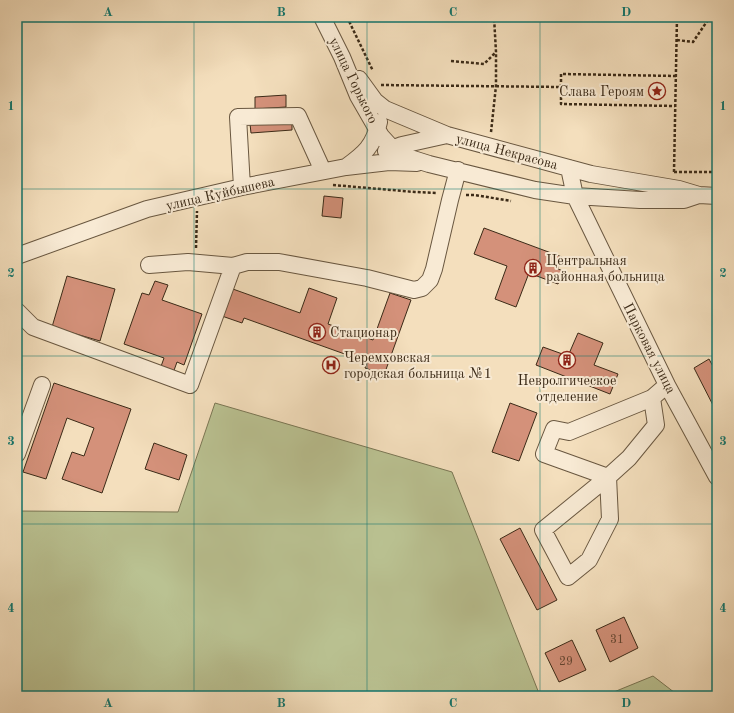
<svg xmlns="http://www.w3.org/2000/svg" width="734" height="713" viewBox="0 0 734 713" font-family="'Old Standard TT',serif">
  <style>
    .green { fill: #bac292; stroke: #7a7654 }
    .building { fill: #d4917a; stroke: #3b2a17 }
    .lines { fill: none; stroke-linecap: round; stroke-linejoin: round }
    .minor-casing { stroke: #695740; stroke-width: 18 }
    .path { stroke: #3b2a17; stroke-width: 2.5; stroke-dasharray: 3 2; stroke-linecap: butt }
    .minor { stroke: #f8ead4; stroke-width: 16 }
    .grid { fill: none; stroke: #0f766e; stroke-width: 1; stroke-opacity: 0.55 }
    .labels { text-anchor: middle; stroke-width: 4; stroke-linejoin: round; paint-order: stroke }
    .number-label { font-size: 12px; fill: #614430 }
    .street-label { font-size: 14px; fill: #3b2a17; stroke: #f8ead4 }
    .poi-label { font-size: 14px; fill: #3b2a17; stroke: #f8ead4; text-anchor: start }
    .neatline { fill: none; stroke: #0f766e; stroke-width: 1.5 }
    .grid-label { font-size: 13px; text-anchor: middle; font-weight: bold; fill: #0f766e }
  </style>
  <rect width="100%" height="100%" fill="#f4dfbd"/>
  <filter id="stains"><feTurbulence type="fractalNoise" baseFrequency=".005" numOctaves="4"/><feColorMatrix values="0 0 0 0 .2 0 0 0 0 .09 0 0 0 0 .02 0 0 0 .5 -.17"/></filter>
  <radialGradient id="worn" r=".72"><stop offset=".6" stop-color="#630" stop-opacity="0"/><stop offset="1" stop-color="#630" stop-opacity=".3"/></radialGradient>
  <path class="green" d="M215 403 452 472 540 696H17V511L178 512Z
    M653 676 679 696H604Z"/>
  <path class="building" d="M286 95V107L255 109V97Z
    M292 122V130L251 133 250 124Z
    M324 196 343 198 341 218 322 216Z
    M484 228 562 257 558 269 563 271 558 284 529 273 516 307 495 299 507 266 474 254Z
    M67 276 115 289 100 341 52 327Z
    M155 281 168 285 162 300 202 314 184 365 177 362 172 376 159 372 164 358 124 344 142 293 149 295Z
    M230 288 300 313 309 288 337 298 328 324 373 340 390 293 411 300 384 375 365 368 367 362 244 318 242 323 219 315Z
    M578 333 603 343 594 365 618 374 610 394 536 365 543 347 568 356Z
    M709 359 717 374V413L694 368Z
    M54 383 131 409 102 493 62 479 72 452 84 456 94 428 67 418 46 479 23 472Z
    M510 403 537 413 519 461 492 452Z
    M154 443 187 455 179 480 145 469Z
    M520 528 557 600 537 610 500 539Z
    M624 617 638 648 610 662 596 630Z
    M572 640 586 670 559 682 545 653Z"/>
  <g class="lines">
    <g class="minor-casing">
      <path id="minor" d="M322 17 342 57 358 96 381 136 392 148 410 158 429 164 535 190 575 196 640 200H684L699 195
        M359 79 375 101 385 109 447 135 591 174 679 189 699 195 717 196
        M386 151 402 145 447 135
        M346 167C364 154 374 146 379 122
        M569 168 575 196 667 385 717 477
        M242 187 238 117 298 116 323 171
        M17 256 147 209 242 187 346 167 389 162 417 163
        M149 265 188 262 233 266
        M17 311 33 327 190 385 233 266 247 262H279L367 278 414 290 422 288 430 280 434 269 450 200 458 170
        M652 398 656 425 629 458 608 477 543 530 568 577 589 560 610 519 608 477 544 454 554 429 569 432 652 398 667 385
        M17 454 42 385"/>
    </g>
    <path class="path" d="M347 17 373 71
      M677 40 693 42 710 17
      M451 61 484 64 496 52
      M381 85 561 87V74L676 76
      M561 87V104L675 106
      M491 132 496 86V52L494 17
      M674 172H717
      M674 172 677 17
      M333 185 415 192 437 193
      M466 195H475L511 201
      M196 248 197 211"/>
    <use href="#minor" class="minor"/>
  </g>
  <path class="grid" d="M194 17V696M367 17V696M540 17V696M17 189H717M17 356H717M17 524H717"/>
  <defs>
    <g id="sight-ring" transform="scale(0.9)"><circle r="9.5" fill="#f8ead4" stroke="#8f2418" stroke-width="1.5"/><path d="M0-6L1.8-2.2L6-1.7L2.9 1.2L3.7 5.4L0 3.3L-3.7 5.4L-2.9 1.2L-6-1.7L-1.8-2.2Z" fill="#8f2418"/></g>
    <g id="building-ring" transform="scale(0.9)"><circle r="9.5" fill="#f8ead4" stroke="#8f2418" stroke-width="1.5"/><path d="M-4-6H4V6H1V3H-1V6H-4ZM-2.5-4.3h1.7v1.8h-1.7ZM.8-4.3h1.7v1.8H.8ZM-2.5-1h1.7V.8h-1.7ZM.8-1h1.7V.8H.8Z" fill="#8f2418"/></g>
    <g id="hospital-ring" transform="scale(0.9)"><circle r="9.5" fill="#f8ead4" stroke="#8f2418" stroke-width="1.5"/><path d="M-5-5h3v3.5h4V-5h3V5h-3V1.5h-4V5h-3Z" fill="#8f2418"/></g>
  </defs>
  <g fill-rule="evenodd">
    <use href="#sight-ring" x="657" y="91"/>
    <use href="#building-ring" x="533" y="268"/>
    <use href="#building-ring" x="317" y="332"/>
    <use href="#building-ring" x="567" y="360"/>
    <use href="#hospital-ring" x="331" y="365"/>
  </g>
  <g class="labels">
    <g class="number-label">
      <text x="617" y="643">31</text>
      <text x="566" y="665">29</text>
    </g>
    <g class="street-label">
      <text transform="translate(354 80) rotate(64)" y="5">улица Горького</text>
      <text transform="translate(507 151) rotate(15)" y="5">улица Некрасова</text>
      <text transform="translate(220 193) rotate(-13)" y="5">улица Куйбышева</text>
      <text transform="translate(650 348) rotate(63)" y="5">Парковая улица</text>
    </g>
    <g class="poi-label">
      <text x="644" y="96" text-anchor="end">Слава Героям</text>
      <text x="546" y="265">Центральная<tspan x="546" dy="16">районная больница</tspan></text>
      <text x="330" y="337">Стационар</text>
      <text x="344" y="362">Черемховская<tspan x="344" dy="16">городская больница №1</tspan></text>
      <text x="567" y="385" text-anchor="middle">Невролгическое<tspan x="567" dy="16">отделение</tspan></text>
    </g>
  </g>
  <rect width="734" height="713" fill="none" stroke="#f4dfbd" stroke-width="44"/>
  <rect x="22" y="22" width="690" height="669" class="neatline"/>
  <g class="grid-label">
    <text x="108" y="16">A</text>
    <text x="281" y="16">B</text>
    <text x="453" y="16">C</text>
    <text x="626" y="16">D</text>
    <text x="11" y="110">1</text>
    <text x="723" y="110">1</text>
    <text x="11" y="277">2</text>
    <text x="723" y="277">2</text>
    <text x="11" y="445">3</text>
    <text x="723" y="445">3</text>
    <text x="11" y="612">4</text>
    <text x="723" y="612">4</text>
    <text x="108" y="707">A</text>
    <text x="281" y="707">B</text>
    <text x="453" y="707">C</text>
    <text x="626" y="707">D</text>
  </g>
  <rect width="100%" height="100%" filter="url(#stains)"/>
  <rect width="100%" height="100%" fill="url(#worn)"/>
</svg>
